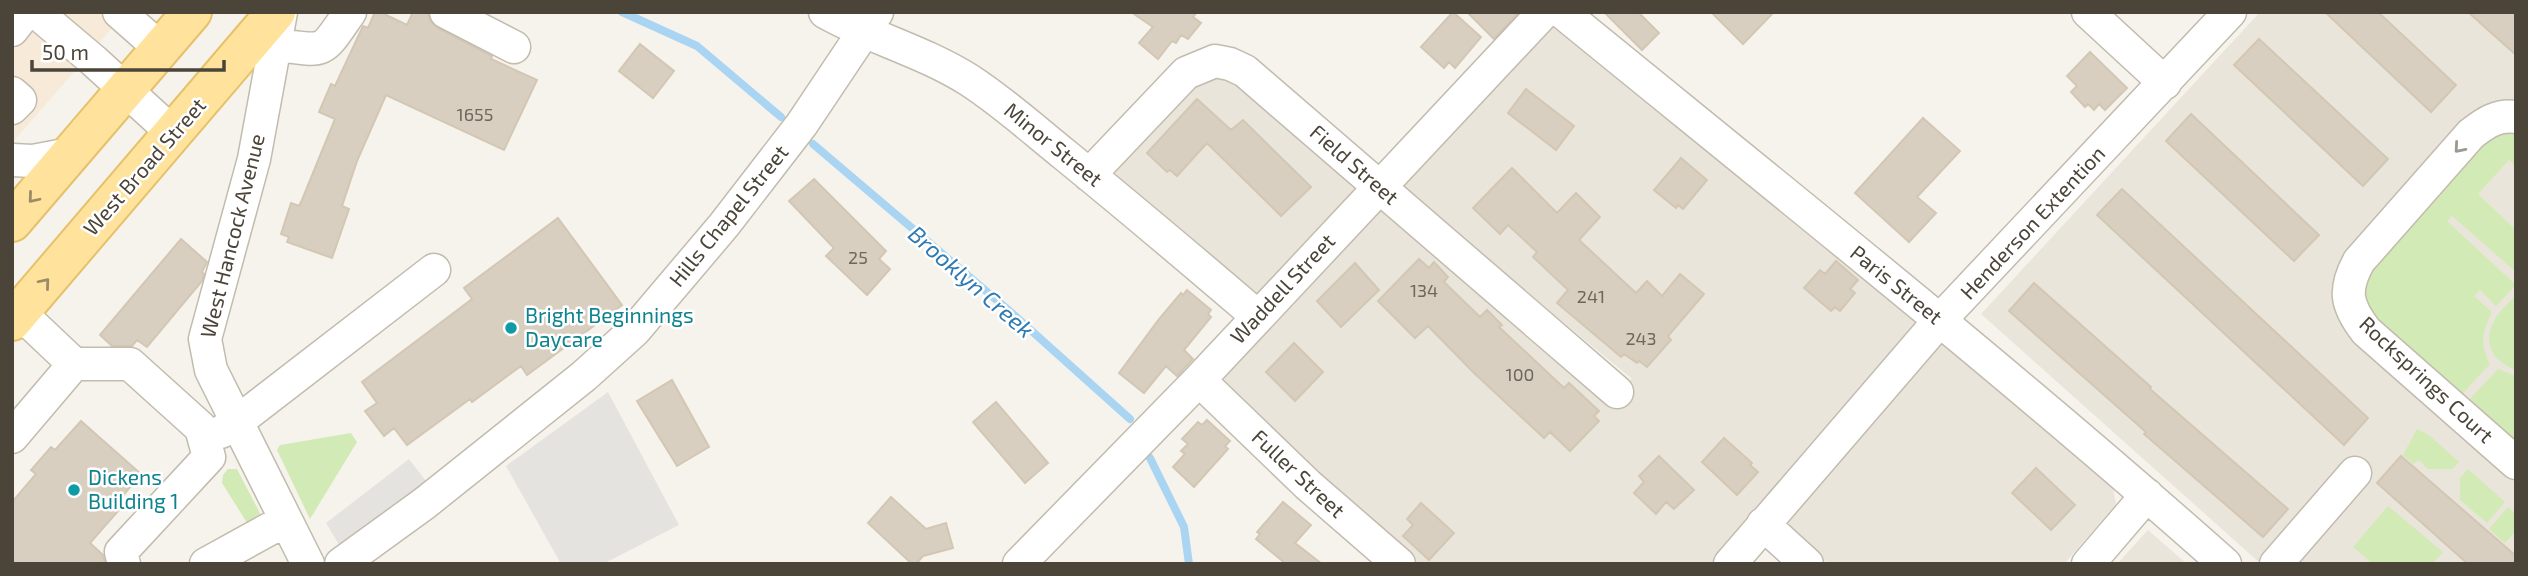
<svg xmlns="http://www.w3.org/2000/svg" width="2528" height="576" viewBox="0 0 2528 576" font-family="'Exo 2',sans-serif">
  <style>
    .residential { fill: #eae5da }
    .commercial { fill: #f7ead8 }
    .green { fill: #d2eab5 }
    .parking { fill: #e5e3e0 }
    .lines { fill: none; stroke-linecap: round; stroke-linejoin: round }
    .stream { stroke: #a9d4f2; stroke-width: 8 }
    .building { fill: #d8cfc1; stroke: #d3c7b4; stroke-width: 2 }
    .minor-casing { stroke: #c2bbae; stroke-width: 35 }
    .major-casing { stroke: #e6c16a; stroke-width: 42 }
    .minor { stroke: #fff; stroke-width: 32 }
    .major { stroke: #ffe39c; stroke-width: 38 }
    .oneway { stroke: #9c9892 }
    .oneway2 { stroke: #9c8c66 }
    .culture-dot { fill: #0f9aa8; stroke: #fff; stroke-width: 2.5 }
    .labels { text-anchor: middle; stroke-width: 5; stroke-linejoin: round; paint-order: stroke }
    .number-label { font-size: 18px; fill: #6e675b }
    .street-label { font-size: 21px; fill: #4b4439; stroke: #fff }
    .culture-label { font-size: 21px; fill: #0d838f; stroke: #fff; text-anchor: start }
    .water-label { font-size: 23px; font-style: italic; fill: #2e7ab2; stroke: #fff }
  </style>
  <rect width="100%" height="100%" fill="#f6f3ec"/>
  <path class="residential" d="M2260 12H2516V564H2261L1981 314Z
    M1555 25 1917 315 1918 323 1714 564H1413L1222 387V378L1371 213 1381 209 1396 218 1629 392 1631 378 1399 188 1548 26Z
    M1229 73 1357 189 1257 294 1107 169 1187 83Z
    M1943 342 1954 343 2113 488 2116 504 2064 564H1829L1790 529 1786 515Z
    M2148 530 2187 564H2117Z"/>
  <path class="commercial" d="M12 12H126L12 143Z"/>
  <path class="green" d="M2506 132H2516V166L2509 160 2478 194 2516 230V272L2452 216 2447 221 2516 285 2496 306 2480 290 2474 296 2492 312C2483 331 2479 344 2490 364L2462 394 2380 321 2366 304 2364 291 2370 275 2429 204 2485 143Z
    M2516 295V368L2514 369C2493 361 2482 342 2494 321 2499 311 2509 303 2516 295Z
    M2498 369 2516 376V443L2469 400Z
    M2417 429 2429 435 2459 462 2452 469H2428L2419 460 2413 464 2403 455Z
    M351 433 357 442 310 519 277 450 280 445Z
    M228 469H237L262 517 249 526 222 483 223 475Z
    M2468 469 2505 502 2487 523 2460 500V478Z
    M2388 506 2443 552 2432 564H2373L2353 547Z
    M2508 507 2516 514V531L2505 543 2489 529Z"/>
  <path class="parking" d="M608 392 679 525 603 564H561L506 466Z
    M409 459 426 481 341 548 326 523Z"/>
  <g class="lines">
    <path class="stream" d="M622 12 697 46 781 117
      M813 144 1006 308 1130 419
      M1150 458 1184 527 1189 564"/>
  </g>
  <path class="building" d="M375 12H380L407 25 413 12H428L430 21 438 28 492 56 491 59 537 80 504 150 386 95 357 161 342 206 349 209 332 258 287 242 289 237 281 234 291 203 299 206 302 200 335 119 319 112 331 84 335 86 363 26 368 28Z
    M1131 12H1197L1193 17 1201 23 1188 39 1181 35 1176 43 1172 41 1158 59 1139 43 1153 27Z
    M1453 12 1481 37 1455 68 1449 62 1444 68 1421 47Z
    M1467 12H1519L1494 39Z
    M1604 12H1638L1659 33 1642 50Z
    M1711 12H1774L1743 44Z
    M2325 12H2378L2456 85 2431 112Z
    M2468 12H2516V55Z
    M2259 39 2388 159 2363 186 2234 65Z
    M640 44 674 71 653 98 619 71Z
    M2090 52 2127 88 2105 110 2099 104 2094 110 2088 104 2085 107 2071 92 2077 86 2067 76Z
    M1526 89 1574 126 1556 150 1508 113Z
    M1197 99 1231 130 1243 120 1311 187 1281 216 1207 143 1177 176 1170 170 1167 172 1147 153Z
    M2191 114 2319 235 2294 261 2166 141Z
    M1923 118 1960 151 1917 197 1936 213 1909 242 1855 193Z
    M1681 158 1707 180 1683 209 1678 205 1676 208 1654 190Z
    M1512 168 1557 213 1576 193 1600 217 1579 240 1636 293 1647 281 1662 296 1680 274 1704 294 1668 336 1671 340 1647 367 1639 361 1637 363 1624 354 1621 357 1557 303 1568 290 1533 257 1537 252 1508 225 1500 234 1473 208Z
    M814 179 886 251 879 259 890 269 867 295 826 256 834 248 789 201Z
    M2122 189 2368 418 2344 445 2097 215Z
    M558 218 622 305 527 375 521 366 472 402 470 399 407 445 394 428 384 436 365 411 377 403 362 382 472 299 464 288Z
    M181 239 207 262 202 272 204 274 202 281 147 347 137 340 132 346H112L100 335Z
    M1419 259 1429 268 1434 262 1448 277 1444 282 1480 317 1487 310 1502 325 1499 327 1564 388 1569 383 1599 411 1594 416 1599 421 1570 451 1550 432 1544 438 1474 373 1428 326 1415 338 1378 301Z
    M1836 261 1858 280 1850 289 1855 293 1840 311 1835 307 1831 311 1804 288 1820 270 1825 274Z
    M1355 263 1379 290 1341 327 1317 301Z
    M2034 283 2151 387 2150 389 2288 509 2263 537 2144 434 2146 432 2009 311Z
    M1187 290 1211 310 1208 314 1211 317 1184 350 1193 359 1177 376 1166 366 1144 393 1119 373 1159 319 1181 293 1183 295Z
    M1294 343 1323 372 1295 401 1266 372Z
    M672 380 709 447 677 466 637 401Z
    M996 402 1048 463 1025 483 973 422Z
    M1207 420 1230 441 1225 446 1228 449 1194 487 1173 467 1185 454 1181 451 1188 444 1182 439 1198 422 1202 425Z
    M81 421 141 474 114 506 119 510 90 543 103 555 105 564H12V502L36 474 31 470 51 447 55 450Z
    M1724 438 1752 463 1750 465 1758 472 1737 495 1702 462Z
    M1659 456 1694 490 1674 509 1666 502 1656 514 1634 493 1644 482 1639 476Z
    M2401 456 2516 556V564H2468L2377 483Z
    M2036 468 2075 505 2051 530 2012 493Z
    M891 497 926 529 946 523 953 548 923 556 916 564H912L868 523Z
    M1283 502 1311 525 1295 543 1322 564H1286L1256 539 1260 534 1257 532Z
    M1421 503 1454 533 1429 560 1403 536 1413 525 1407 519Z"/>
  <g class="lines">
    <g class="minor-casing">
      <path id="minor" d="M36 12 94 61 174 134
        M119 12 161 49
        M281 12 254 159 205 339 211 370 308 564
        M446 12 514 47
        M825 12C871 38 923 51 969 80 1003 102 1034 130 1065 155 1130 208 1194 262 1257 316
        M1562 12C1785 194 2010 373 2225 564
        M2088 12 2165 83
        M12 30 26 12
        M276 45C328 51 320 55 350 12
        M12 93 20 100 12 108
        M2516 117C2498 114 2485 123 2471 134L2359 261C2343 290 2346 305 2366 331L2516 463
        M12 160 33 161 70 154
        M1089 175 1186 73 1215 61 1230 64 1245 71 1617 392
        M20 313 74 364
        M1199 380 1308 485 1399 564
        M221 432 237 422 434 270
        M12 437 74 364H130L201 428 209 457 121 552 124 564
        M1763 524 1807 564
        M206 564 286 520
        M341 564 425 503 584 376 635 330 724 225 802 124 877 12
        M1019 564 1199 380 1544 12
        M1730 564 1940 320 2230 12
        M2088 564 2147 495
        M2276 564 2355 473"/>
    </g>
    <g class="major-casing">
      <path id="major" d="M12 222 192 12
        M12 321 276 12"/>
    </g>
    <use href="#minor" class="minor"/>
    <use href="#major" class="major"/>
  </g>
  <defs><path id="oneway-chevron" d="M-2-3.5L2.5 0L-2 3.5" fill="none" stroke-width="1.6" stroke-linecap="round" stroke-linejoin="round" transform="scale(1.75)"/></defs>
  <use class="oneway" href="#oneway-chevron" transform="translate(2459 148) rotate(131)"/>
  <g class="oneway2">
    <use href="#oneway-chevron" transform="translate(33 198) rotate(130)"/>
    <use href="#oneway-chevron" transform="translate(45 283) rotate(-50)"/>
  </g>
  <g class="culture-dot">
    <circle cx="511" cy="328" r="7"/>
    <circle cx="74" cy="490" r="7"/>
  </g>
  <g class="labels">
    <g class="number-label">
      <text x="475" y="121">1655</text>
      <text x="858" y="264">25</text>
      <text x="1424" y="297">134</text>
      <text x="1591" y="303">241</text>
      <text x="1641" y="345">243</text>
      <text x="1520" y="381">100</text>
    </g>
    <g class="street-label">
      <text transform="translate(1053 145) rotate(39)" y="7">Minor Street</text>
      <text transform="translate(1354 165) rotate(41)" y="7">Field Street</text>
      <text transform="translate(145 167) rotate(-49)" y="7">West Broad Street</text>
      <text transform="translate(729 216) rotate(-51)" y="7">Hills Chapel Street</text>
      <text transform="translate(2033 223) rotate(-47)" y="7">Henderson Extention</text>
      <text transform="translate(233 236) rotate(-76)" y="7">West Hancock Avenue</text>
      <text transform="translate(1896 285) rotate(39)" y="7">Paris Street</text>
      <text transform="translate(1283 289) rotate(-47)" y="7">Waddell Street</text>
      <text transform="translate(2426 380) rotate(43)" y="7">Rocksprings Court</text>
      <text transform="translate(1298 474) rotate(43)" y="7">Fuller Street</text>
    </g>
    <g class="culture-label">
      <text x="525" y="323">Bright Beginnings<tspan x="525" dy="24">Daycare</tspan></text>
      <text x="88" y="485">Dickens<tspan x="88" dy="24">Building 1</tspan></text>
    </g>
    <g class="water-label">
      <text transform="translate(971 282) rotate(41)" y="8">Brooklyn Creek</text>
    </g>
  </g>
  <rect width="2528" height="576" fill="none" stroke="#4b4439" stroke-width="28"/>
  <path d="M32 60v10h192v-10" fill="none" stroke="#4b4439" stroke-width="3.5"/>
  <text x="42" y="60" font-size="21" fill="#4b4439" stroke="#ffffff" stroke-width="5" paint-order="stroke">50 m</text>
</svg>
